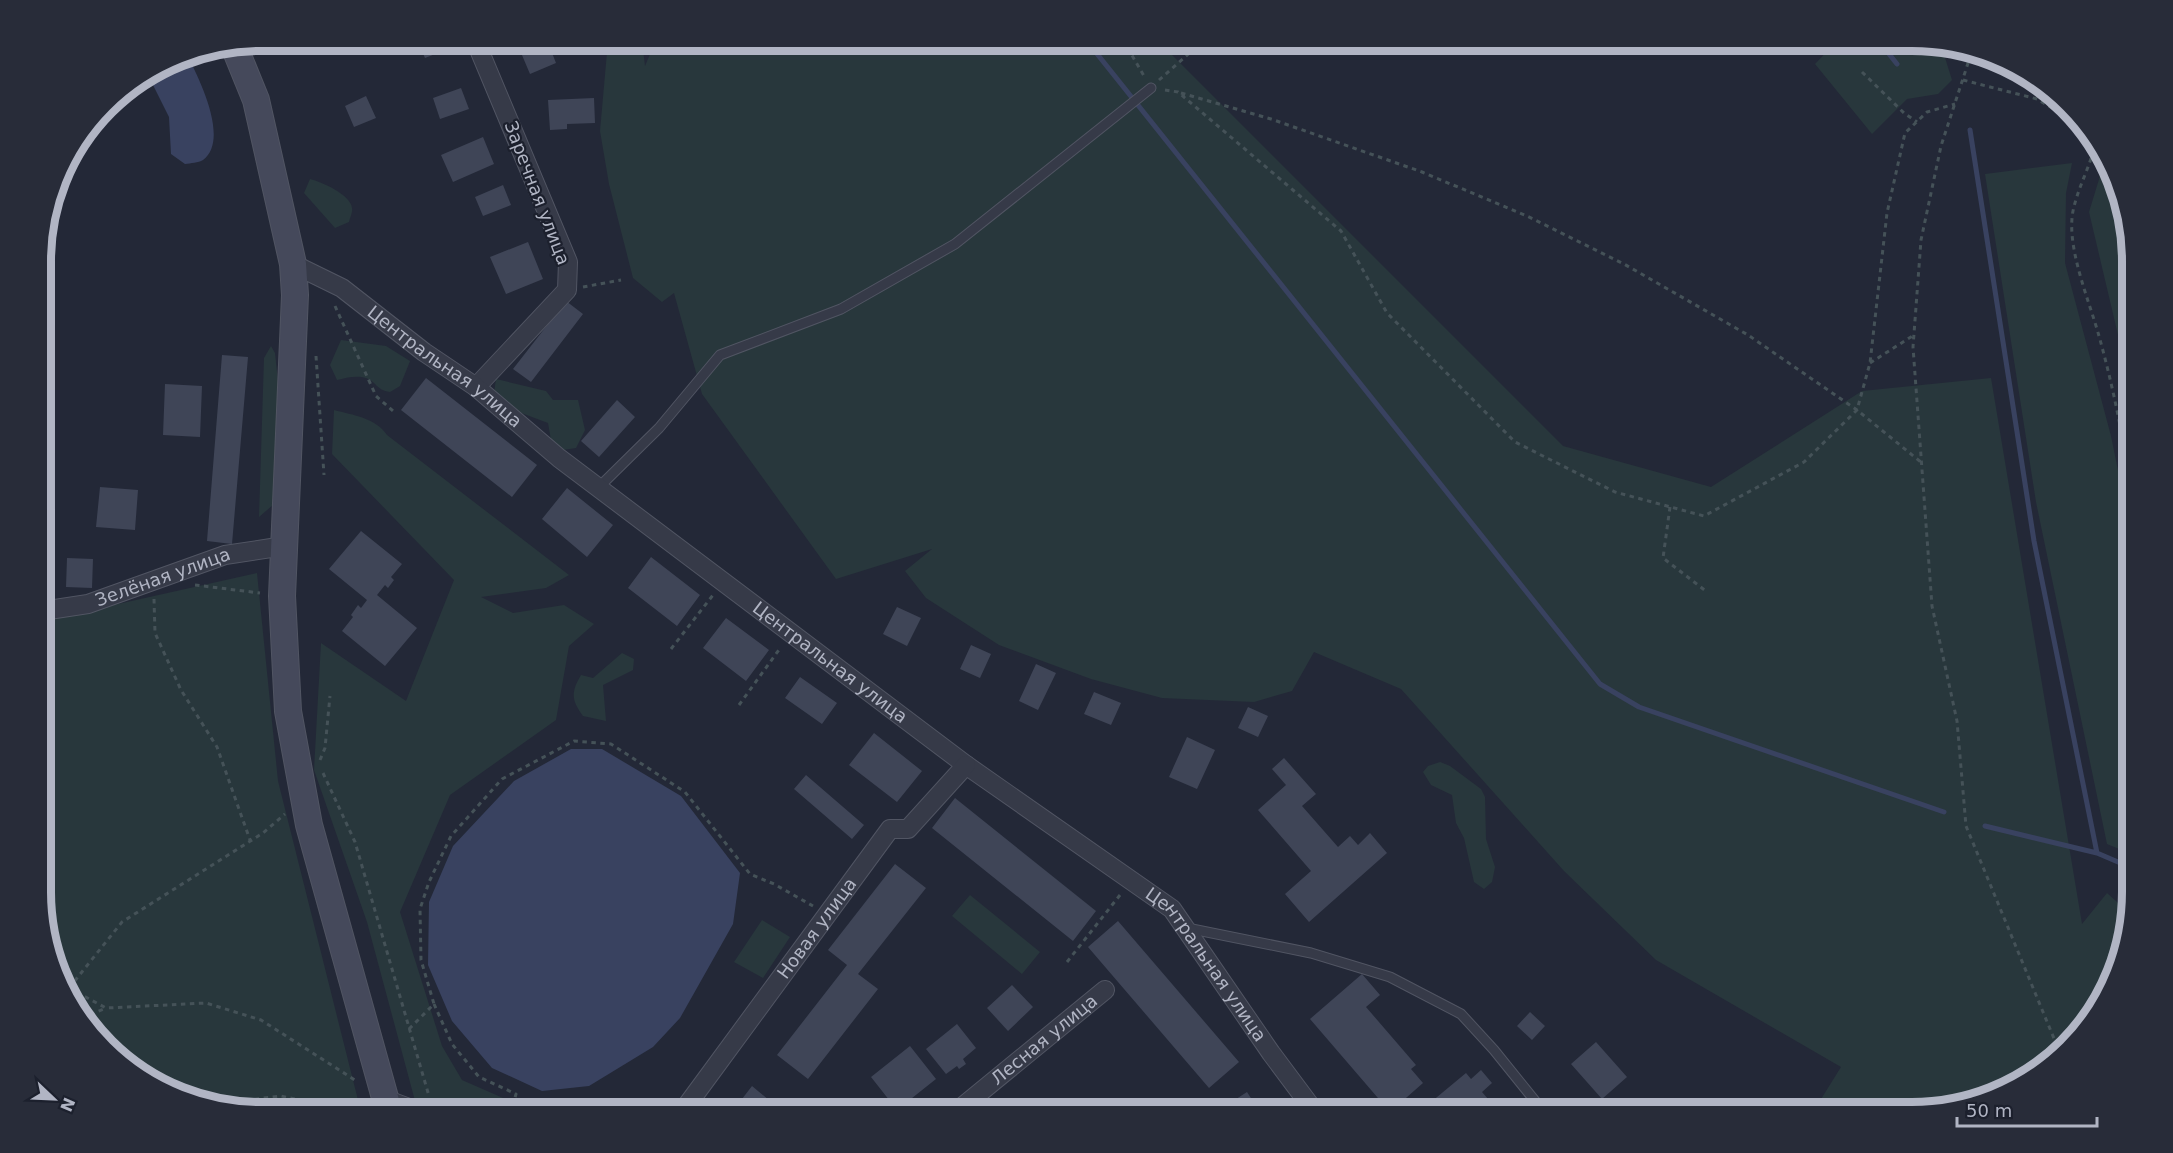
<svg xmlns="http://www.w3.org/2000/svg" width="2173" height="1153" viewBox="0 0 2173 1153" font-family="'DejaVu Sans',sans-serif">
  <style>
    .green { fill: #28373c }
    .water { fill: #394260 }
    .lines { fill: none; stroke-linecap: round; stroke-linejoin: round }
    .stream { stroke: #394260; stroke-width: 5 }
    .building { fill: #3f4557 }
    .lane-casing { stroke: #515563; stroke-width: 11 }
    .street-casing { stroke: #515563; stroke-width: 20 }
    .secondary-casing { stroke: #515563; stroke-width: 28 }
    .path { stroke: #455258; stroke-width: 3; stroke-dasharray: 4.5 4.5; stroke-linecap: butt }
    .lane { stroke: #363a48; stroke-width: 9 }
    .street { stroke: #363a48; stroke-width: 18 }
    .secondary { stroke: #45495b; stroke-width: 26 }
    .labels { text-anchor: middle; stroke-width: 4.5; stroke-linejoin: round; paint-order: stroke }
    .street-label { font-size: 18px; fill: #b1b5c4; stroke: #1c202d }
    .rim { fill: none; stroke: #b1b5c4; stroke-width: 8 }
  </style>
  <rect width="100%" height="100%" fill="#232837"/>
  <path class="green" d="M656 40 1158 41 1563 446 1711 487 1862 391 1991 378 2082 924 2107 893 2126 910H2128L2110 990 2077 1038 2034 1075 1982 1101 1926 1112H1813L1841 1067 1656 960 1564 871 1401 689 1314 652 1292 691 1254 702 1162 698 1091 679 999 645 926 598 905 571 932 549 836 579 702 394 674 293 662 302 633 278 609 184 600 131 608 41H642L645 66Z
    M1838 40 1912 41 1942 48 1952 80 1938 94 1907 99 1872 134 1815 64Z
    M2072 163 2066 193 2065 263 2111 436 2132 539V854L2107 844 2036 502 1985 174Z
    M2104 163 2131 233V390L2089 212Z
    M310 179C322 182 351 195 352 208 353 212 350 217 349 222L335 228 304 193Z
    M341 340 386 346 410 361 400 386 390 392C376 390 376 381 366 378 357 375 345 378 337 380L330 365Z
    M271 346 275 353 283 428 274 504 259 517 264 358Z
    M496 379 546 391 553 400H578L585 430 576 448 563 450 551 440 548 423 508 408 494 393Z
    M334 410C353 415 376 418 387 435L569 575 546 588 481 597 513 613 564 605 594 624 569 646 556 720 450 795 400 912 442 1046 462 1080 535 1112H418L367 922 314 770 321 643 406 701 454 580 332 454Z
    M257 573 278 781 361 1112H261L163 1090 78 1015 42 921V621Z
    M622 653 634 659 633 670 603 685 606 721 583 716C571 700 571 692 581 675L593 678Z
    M1440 762 1450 766 1481 789 1485 797 1486 839 1495 867 1492 882 1484 889 1474 882 1464 838 1456 823 1452 795 1431 785 1423 772 1428 766Z
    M970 895 1040 952 1022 974 952 916Z
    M762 920 790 937 763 978 734 962Z"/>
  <path class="water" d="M187 55C199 78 230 140 203 160 198 163 191 163 185 164L171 154 169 117 148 75 177 57Z
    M571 749H602L681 796 740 873 733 924 680 1018 653 1047 589 1086 542 1091 492 1068 452 1021 428 965 429 902 453 846 514 781Z"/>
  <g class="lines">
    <path class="stream" d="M1086 40 1600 684 1639 707 1944 812
      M1878 40 1897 64
      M1970 130 2034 541 2097 853 2132 868
      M1985 826 2097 853"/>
  </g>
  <path class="building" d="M417 40H445L448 49 425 58Z
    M537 40H547L556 63 530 74 519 48Z
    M461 88 469 109 440 119 433 98Z
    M366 96 376 118 354 127 345 106Z
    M594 98 595 123 567 124V129L550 130 548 100Z
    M483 137 494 164 453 182 441 155Z
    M503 185 511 205 483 216 475 197Z
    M528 242 543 279 506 294 490 257Z
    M566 301 583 314 531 382 513 369Z
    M222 355 248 357 232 544 207 541Z
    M426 378 537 465 512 497 401 410Z
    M165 384 202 386 200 437 163 435Z
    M617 400 635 417 599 457 581 441Z
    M100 487 138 490 135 530 96 527Z
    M567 488 613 525 587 557 542 519Z
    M361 531 402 564 391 577 394 580 388 588 385 585 377 595 417 628 385 666 342 631 353 617 351 615 358 605 361 608 367 600 329 569Z
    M651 557 700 595 677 626 628 588Z
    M67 558 93 559 92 588 66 587Z
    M897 607 921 618 907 646 883 634Z
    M726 618 769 650 746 681 703 648Z
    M971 645 991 654 980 678 960 669Z
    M1036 664 1056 673 1038 710 1019 701Z
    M800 677 837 703 822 724 785 698Z
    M1094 692 1121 703 1111 725 1084 714Z
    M1248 707 1268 716 1258 737 1238 728Z
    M874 733 922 771 897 802 849 765Z
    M1187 737 1215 750 1197 789 1169 777Z
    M1284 758 1316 794 1302 806 1338 847 1350 836 1358 845 1370 833 1387 853 1309 922 1285 894 1311 871 1258 810 1286 785 1272 769Z
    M806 775 864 825 852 839 794 789Z
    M955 798 1096 911 1073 941 932 828Z
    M895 864 926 888 858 974 878 989 808 1079 777 1055 847 965 828 950Z
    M1118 921 1239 1062 1209 1088 1088 947Z
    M1362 974 1380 995 1366 1007 1416 1065 1411 1069 1423 1083 1390 1112 1310 1019Z
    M1012 985 1033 1007 1008 1031 987 1008Z
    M1530 1012 1545 1026 1532 1040 1517 1026Z
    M957 1024 976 1048 963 1059 966 1064 959 1069 957 1066 946 1074 926 1049Z
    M1596 1042 1627 1077 1602 1099 1571 1064Z
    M910 1046 936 1079 897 1110 871 1077Z
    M1481 1070 1492 1083 1482 1092 1488 1099 1472 1112H1419L1466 1073 1471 1079Z
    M752 1086 781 1110 779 1112H732Z
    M1247 1092 1260 1112H1216Z"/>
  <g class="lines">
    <g class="lane-casing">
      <path id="lane" d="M598 488 659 428 720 355 841 309 955 244 1151 88
        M1187 928 1311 953 1390 977 1461 1014 1494 1050 1544 1112"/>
    </g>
    <g class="street-casing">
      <g id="street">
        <path d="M475 40 568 262 567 290 476 387"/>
        <path id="s1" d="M293 264 342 288 424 352 476 387 559 458 966 765 1172 909 1271 1053 1315 1112"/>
        <path id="s2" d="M42 611 88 604 225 555 284 546"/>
        <path d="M385 1099 420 1112"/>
        <path id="s3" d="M682 1112 890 829H908L966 765"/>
        <path id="s4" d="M956 1112 1105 990"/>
      </g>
    </g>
    <g class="secondary-casing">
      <path id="secondary" d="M234 46 256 100 293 264 295 295 282 596 288 711 309 825 389 1112"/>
    </g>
    <path class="path" d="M1123 40 1144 76
      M1971 54 1941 146 1921 240 1913 347 1932 606 1957 721 1966 826 2060 1053
      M1862 72 1904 113 1917 122
      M1159 80 1204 40
      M1963 80 2037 99 2080 125
      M1165 90 1178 92 1341 231 1387 313 1515 442 1615 492 1704 516 1804 462 1857 410 1870 363 1887 213 1905 133 1927 112 1955 104
      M1181 93 1271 119 1422 172 1527 216 1624 264 1748 335 1857 410 1922 463
      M2096 141C2091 165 2078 187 2073 211 2066 247 2089 300 2099 336 2113 386 2123 437 2131 489
      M583 287 621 280
      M335 306 376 396 393 411
      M316 356 324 475
      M1870 363 1914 335
      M1670 507 1663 558 1707 592
      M195 585 260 593
      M154 599 155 633 181 690 217 747 250 840
      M671 649 713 595
      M739 705 781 647
      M320 760 325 748 330 696
      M323 773 355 842 429 1096
      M1067 962 1120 895
      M69 988 122 922 263 833 285 814
      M69 988 106 1008 206 1003 261 1020 358 1082
      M434 1004 452 1044 479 1077 516 1094 511 1112
      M82 1018 106 1008
      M409 1029 434 1004 421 960 420 909 429 882 451 836 502 779 574 741 611 744 685 792 750 874 774 884 813 906
      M219 1103 281 1096 340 1109 342 1112"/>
    <use href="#lane" class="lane"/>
    <use href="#street" class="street"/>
    <use href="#secondary" class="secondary"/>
  </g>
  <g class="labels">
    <g class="street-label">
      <text transform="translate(537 193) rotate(69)" y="6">Заречная улица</text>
      <text dy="6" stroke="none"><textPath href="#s1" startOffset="184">Центральная улица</textPath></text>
      <text dy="6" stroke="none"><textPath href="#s2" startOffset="126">Зелёная улица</textPath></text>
      <text dy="6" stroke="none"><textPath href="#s1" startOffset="670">Центральная улица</textPath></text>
      <text dy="6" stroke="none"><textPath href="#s3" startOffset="228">Новая улица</textPath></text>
      <text dy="6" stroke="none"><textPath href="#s1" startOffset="1156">Центральная улица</textPath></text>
      <text dy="6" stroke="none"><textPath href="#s4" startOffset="114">Лесная улица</textPath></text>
    </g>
  </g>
  <path d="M0 0H2173V1153H0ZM261 51H1912A210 210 0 0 1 2122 261V892A210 210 0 0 1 1912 1102H261A210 210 0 0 1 51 892V261A210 210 0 0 1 261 51Z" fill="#282c39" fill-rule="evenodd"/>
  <path class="rim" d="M261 51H1912A210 210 0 0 1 2122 261V892A210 210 0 0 1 1912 1102H261A210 210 0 0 1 51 892V261A210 210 0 0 1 261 51Z"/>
  <g transform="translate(54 1099) rotate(113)" stroke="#1c202d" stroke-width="4.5" paint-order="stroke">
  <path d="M0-4.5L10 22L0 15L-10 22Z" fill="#b1b5c4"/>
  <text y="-9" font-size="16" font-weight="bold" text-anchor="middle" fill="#b1b5c4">N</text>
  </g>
  <path d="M1957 1117v9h140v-9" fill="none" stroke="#b1b5c4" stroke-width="3"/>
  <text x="1966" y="1117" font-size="18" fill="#b1b5c4" stroke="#1c202d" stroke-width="4.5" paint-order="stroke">50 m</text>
</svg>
